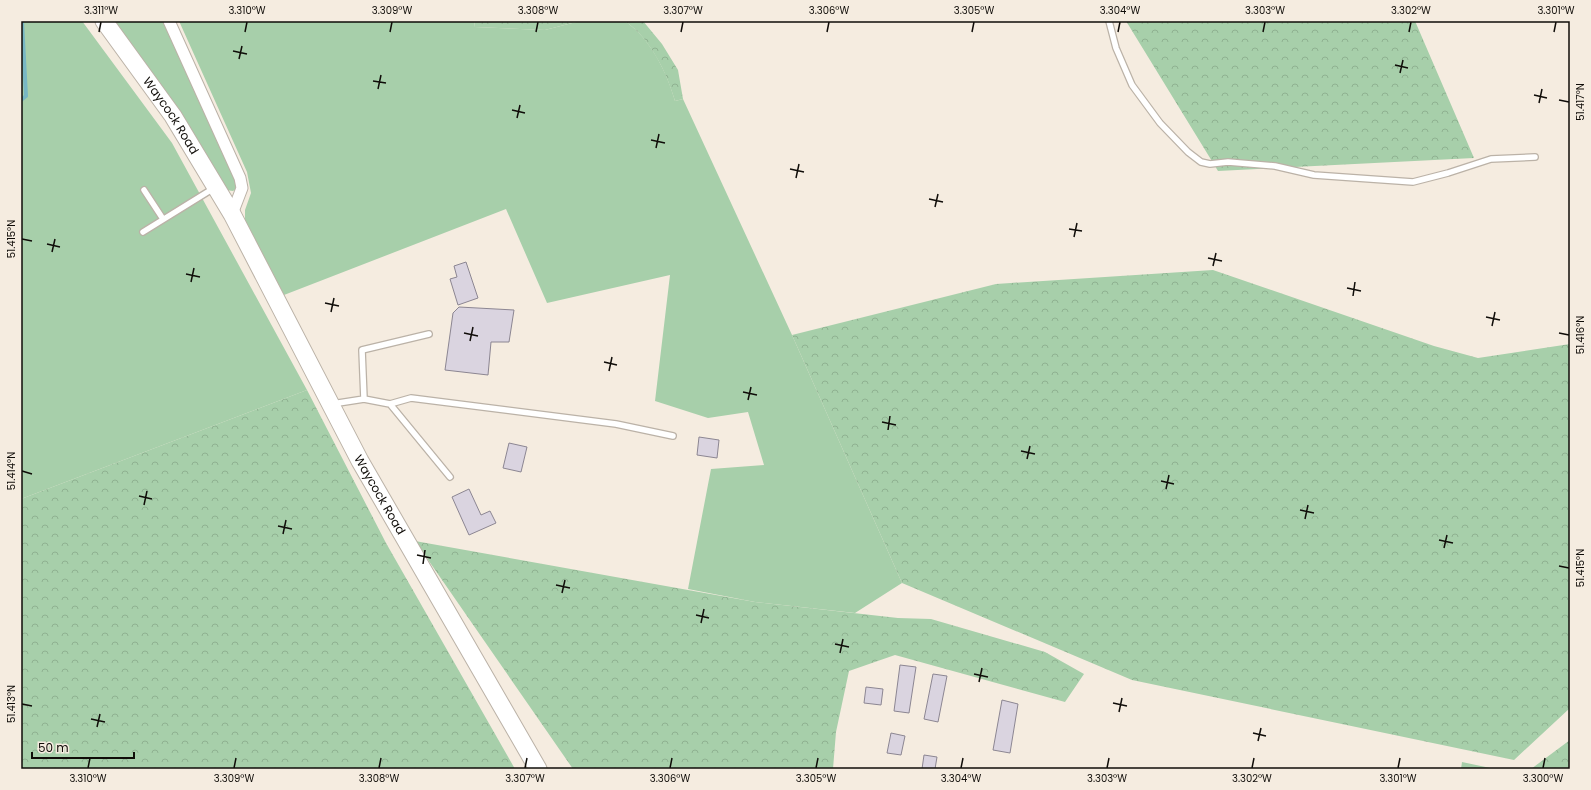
<svg xmlns="http://www.w3.org/2000/svg" width="1591" height="790" viewBox="0 0 1591 790" font-family="Poppins,sans-serif">
  <style>
    .grass { fill: #a7cfaa }
    .forest { fill: url(#forest-crowns) }
    .lines { fill: none; stroke-linecap: round; stroke-linejoin: round }
    .stream { stroke: #78b7c4; stroke-width: 4 }
    .building { fill: #dad4e0; stroke: #8c8692 }
    .lane-casing { stroke: #bbb2a7; stroke-width: 8 }
    .street-casing { stroke: #bbb2a7; stroke-width: 13 }
    .primary-casing { stroke: #bbb2a7; stroke-width: 19 }
    .lane { stroke: #fff; stroke-width: 5.5 }
    .street { stroke: #fff; stroke-width: 11 }
    .primary { stroke: #fff; stroke-width: 17 }
    .ticks { fill: none; stroke: #0f0c08; stroke-width: 1.5 }
    .labels { text-anchor: middle; stroke-width: 3; stroke-linejoin: round; paint-order: stroke }
    .street-label { font-size: 12px; fill: #0f0c08; stroke: #f5ece0 }
    .neatline { fill: none; stroke: #0f0c08; stroke-width: 1.5 }
    .ticks-label { font-size: 10px; text-anchor: middle; fill: #0f0c08 }
  </style>
  <defs>
    <pattern id="forest-crowns" width="20" height="18" patternUnits="userSpaceOnUse"><rect width="20" height="18" fill="#a7cfaa"/><path d="M2 6a3 3 0 1 1 6 0M12 15a3 3 0 1 1 6 0" fill="none" stroke="#8fb191"/></pattern>
  </defs>
  <rect width="100%" height="100%" fill="#f5ece0"/>
  <path class="grass" d="M21 21H82L172 143 307 390 21 499Z
    M112 21H164L235 181 236 189 233 191 226 190 149 68Z
    M179 21H474L475 27 545 30 580 21H625C650 38 667 72 675 101L683 99 792 335 902 583 855 613 755 602 688 589 711 469 764 465 748 412 708 418 655 401 670 275 547 303 506 209 284 295 245 221V210L251 193 247 172Z"/>
  <path class="forest" d="M474 21H580L545 30 475 27Z
    M625 21H643L662 44 678 70 683 99 675 101C667 73 650 38 625 21Z
    M1126 21H1415L1474 158 1218 171Z
    M1213 270 1434 346 1478 358 1570 344V708L1514 760 1132 680 902 583 792 335 996 284Z
    M307 390 386 543 515 769H21V499Z
    M415 541 755 602 898 618 931 619 1045 652 1084 674 1065 702 895 655 849 671 836 732 833 769H573Z
    M1570 740V769H1531Z
    M1462 762 1495 769H1461Z"/>
  <g class="lines">
    <path class="stream" d="M21 100 26 96 22 21"/>
  </g>
  <path class="building" d="M466 262 478 298 458 305 450 279 457 277 454 266Z
    M459 307 514 310 509 342H491L488 375 445 370 453 313Z
    M699 437 719 440 717 458 697 455Z
    M509 443 527 447 521 472 503 468Z
    M469 489 481 515 490 511 496 523 469 535 452 497Z
    M900 665 916 667 909 713 894 711Z
    M933 674 947 676 938 722 924 719Z
    M866 687 883 689 881 705 864 703Z
    M1002 700 1018 704 1010 753 993 750Z
    M891 733 905 736 901 755 887 753Z
    M924 755 937 757 935 769H922Z"/>
  <g class="lines">
    <g class="lane-casing">
      <path id="lane" d="M1109 21 1116 48 1132 85 1160 123 1188 152 1201 162 1210 164 1228 162 1275 166 1314 175 1413 182 1448 173 1491 159 1535 157
        M144 190 163 219
        M143 232 214 188
        M364 399 390 404 450 477
        M332 404 364 399 362 350 429 334
        M390 404 411 398 616 424 673 436"/>
    </g>
    <g class="street-casing">
      <path id="street" d="M169 21 240 178 242 188 232 214"/>
    </g>
    <g class="primary-casing">
      <g id="primary">
        <path id="s1" d="M104 21 173 116 232 214 360 461 538 769"/>
      </g>
    </g>
    <use href="#lane" class="lane"/>
    <use href="#street" class="street"/>
    <use href="#primary" class="primary"/>
  </g>
  <path class="ticks" d="M99 32 101 22M245 32 247 22M390 32 392 22M536 32 538 22M681 32 683 22M827 32 829 22M972 32 974 22M1118 32 1120 22M1263 32 1265 22M1409 32 1411 22M1554 32 1556 22M233 51 247 54M239 59 242 46M1395 65 1408 68M1400 73 1403 60M373 81 386 83M378 89 381 75M1534 95 1547 98M1559 100 1569 102M1539 103 1542 89M512 110 525 113M517 118 520 105M651 140 665 143M656 148 659 134M790 169 804 172M796 178 799 164M929 199 943 202M935 207 938 194M1069 229 1082 231M1074 237 1077 223M22 239 32 241M47 244 60 247M52 252 55 239M1208 258 1222 261M1213 266 1216 253M186 274 200 277M191 282 194 268M1347 288 1361 291M1353 296 1355 282M325 303 339 306M331 312 334 298M1486 317 1500 320M1492 326 1495 312M464 333 478 336M1559 333 1569 335M470 341 473 327M604 362 617 365M609 371 612 357M743 392 757 395M748 400 751 387M882 422 896 425M888 430 890 416M1021 451 1035 454M1027 459 1030 446M22 471 32 474M1161 481 1174 484M1166 489 1169 475M139 496 152 499M144 505 147 491M1300 510 1314 513M1305 519 1308 505M278 526 292 529M283 534 286 520M1439 540 1453 543M1444 548 1447 535M417 555 431 558M423 564 425 550M1559 566 1569 568M556 585 570 588M562 593 565 580M696 615 709 618M701 623 704 609M835 644 849 647M840 653 843 639M974 674 988 677M979 682 982 668M1113 703 1127 706M22 704 32 706M1119 712 1122 698M91 719 105 722M97 727 100 714M1253 733 1266 736M1258 741 1261 728M88 768 90 758M234 768 236 758M379 768 381 758M525 768 527 758M670 768 672 758M816 768 818 758M961 768 963 758M1107 768 1109 758M1252 768 1254 758M1398 768 1400 758M1543 768 1545 758"/>
  <g class="labels">
    <g class="street-label">
      <text dy="4" stroke="none"><textPath href="#s1" startOffset="116">Waycock Road</textPath></text>
      <text dy="4" stroke="none"><textPath href="#s1" startOffset="549">Waycock Road</textPath></text>
    </g>
  </g>
  <rect width="1591" height="790" fill="none" stroke="#f5ece0" stroke-width="44"/>
  <path d="M32 752v6h102v-6" fill="none" stroke="#0f0c08" stroke-width="2"/>
  <text x="38" y="752" font-size="12" fill="#0f0c08" stroke="#f5ece0" stroke-width="3" paint-order="stroke">50 m</text>
  <rect x="22" y="22" width="1547" height="746" class="neatline"/>
  <g class="ticks-label">
    <text x="101" y="14">3.311°W</text>
    <text x="247" y="14">3.310°W</text>
    <text x="392" y="14">3.309°W</text>
    <text x="538" y="14">3.308°W</text>
    <text x="683" y="14">3.307°W</text>
    <text x="829" y="14">3.306°W</text>
    <text x="974" y="14">3.305°W</text>
    <text x="1120" y="14">3.304°W</text>
    <text x="1265" y="14">3.303°W</text>
    <text x="1411" y="14">3.302°W</text>
    <text x="1556" y="14">3.301°W</text>
    <text transform="translate(1580 102) rotate(-90)" y="4">51.417°N</text>
    <text transform="translate(11 239) rotate(-90)" y="4">51.415°N</text>
    <text transform="translate(1580 335) rotate(-90)" y="4">51.416°N</text>
    <text transform="translate(11 471) rotate(-90)" y="4">51.414°N</text>
    <text transform="translate(1580 568) rotate(-90)" y="4">51.415°N</text>
    <text transform="translate(11 704) rotate(-90)" y="4">51.413°N</text>
    <text x="88" y="782">3.310°W</text>
    <text x="234" y="782">3.309°W</text>
    <text x="379" y="782">3.308°W</text>
    <text x="525" y="782">3.307°W</text>
    <text x="670" y="782">3.306°W</text>
    <text x="816" y="782">3.305°W</text>
    <text x="961" y="782">3.304°W</text>
    <text x="1107" y="782">3.303°W</text>
    <text x="1252" y="782">3.302°W</text>
    <text x="1398" y="782">3.301°W</text>
    <text x="1543" y="782">3.300°W</text>
  </g>
</svg>
